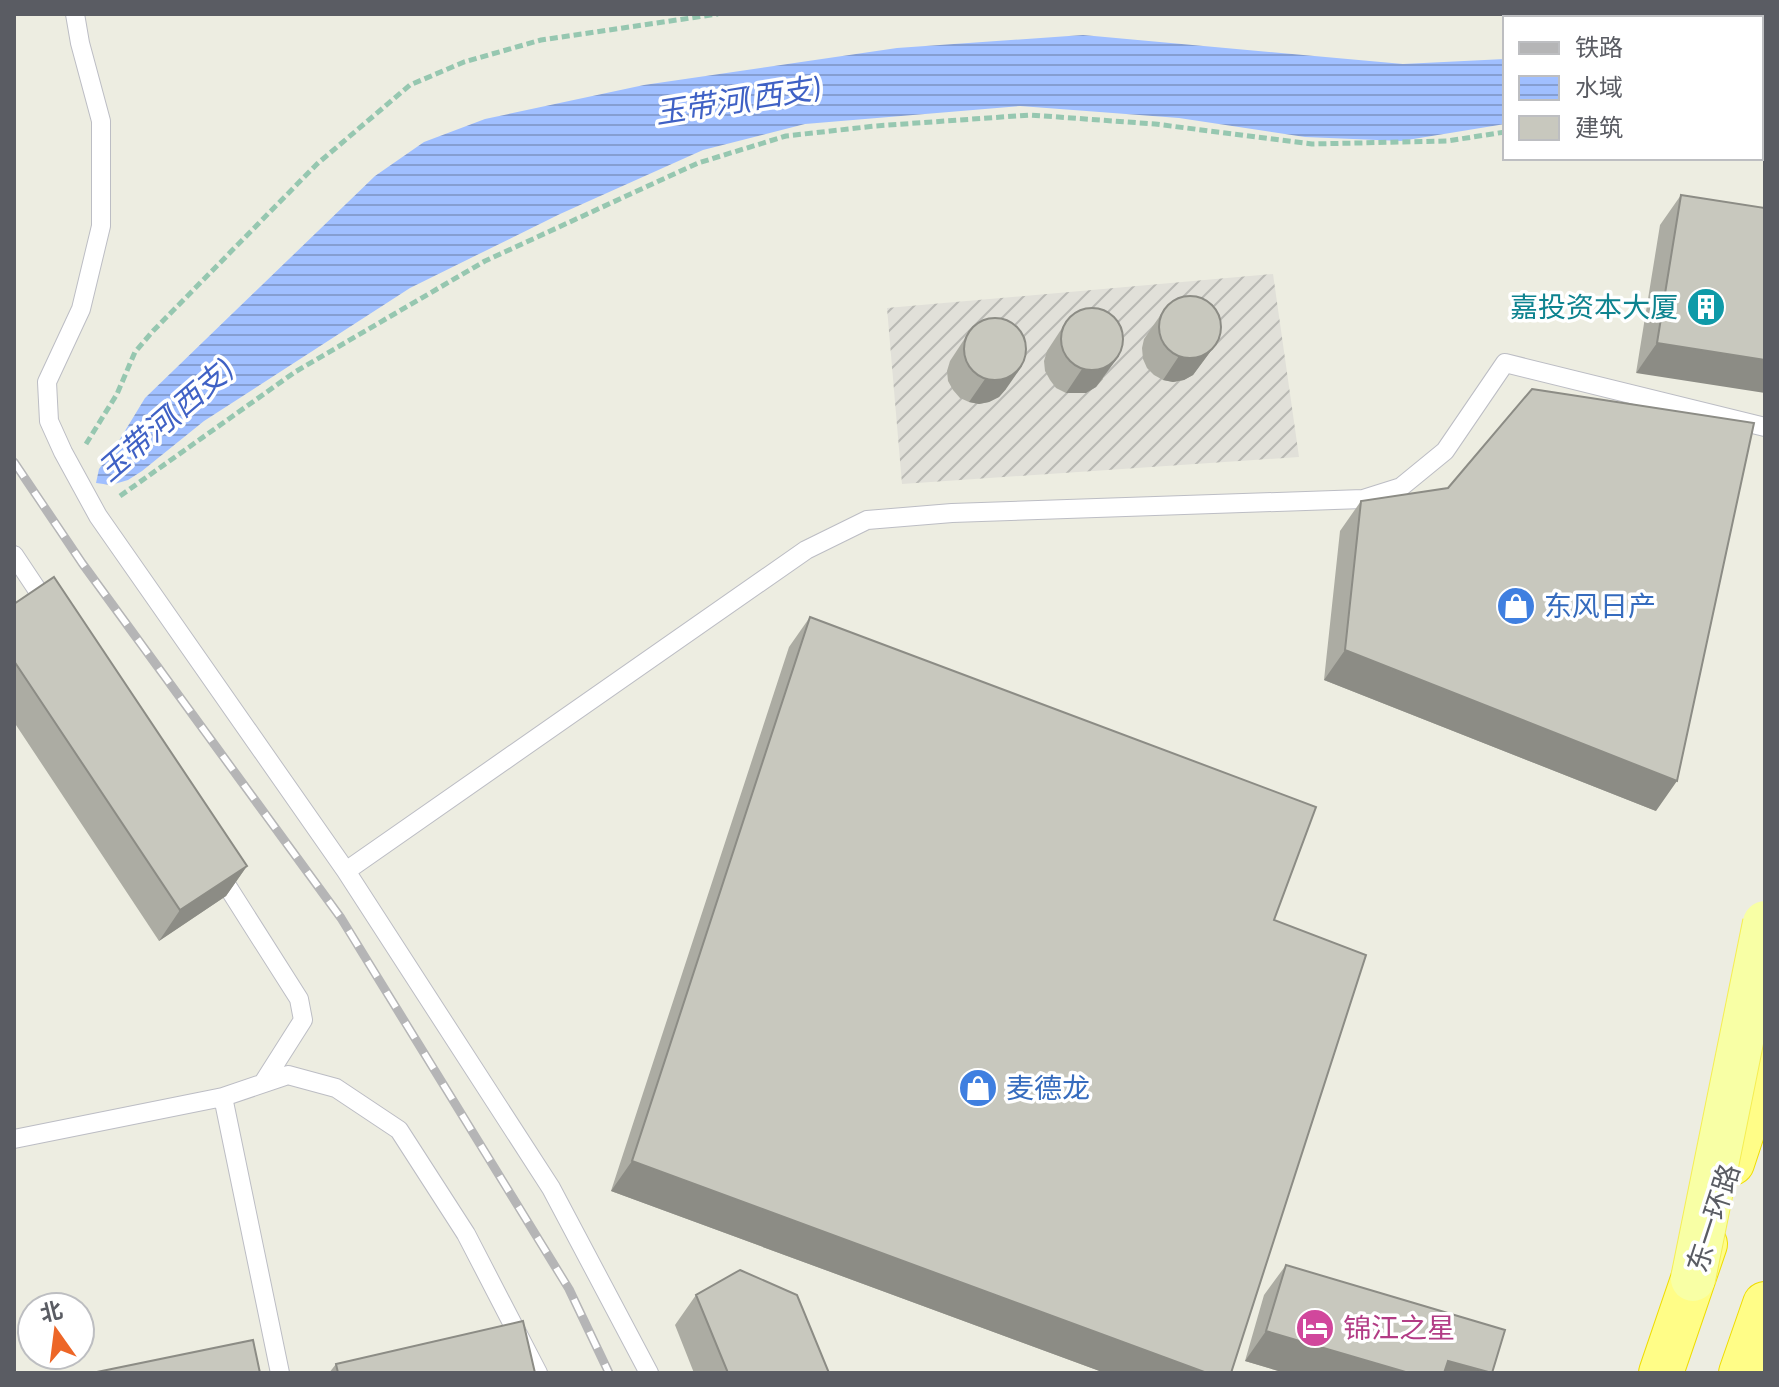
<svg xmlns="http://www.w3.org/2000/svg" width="1779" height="1387" viewBox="0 0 1779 1387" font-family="Barlow,'Noto Sans SC',sans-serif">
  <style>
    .industrial { fill: url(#industrial-furrows) }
    .water { fill: url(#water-rules) }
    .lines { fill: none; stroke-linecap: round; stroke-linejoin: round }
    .lane-casing { stroke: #bcbdc4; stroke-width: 20 }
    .highway-casing { stroke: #efdd00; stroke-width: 46 }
    .path { stroke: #96c7b0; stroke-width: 5; stroke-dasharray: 8 4; stroke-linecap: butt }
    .lane { stroke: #fff; stroke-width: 18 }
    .highway { stroke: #fffd87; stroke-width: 44 }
    .rail-casing { stroke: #b5b5b6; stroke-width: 9 }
    .rail { stroke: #fff; stroke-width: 6; stroke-dasharray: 18; stroke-linecap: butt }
    .primary-bridge-casing { stroke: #f5ee53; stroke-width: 46; stroke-linecap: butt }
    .primary-bridge { stroke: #f8ffa5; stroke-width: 44 }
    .wall { fill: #acaca3 }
    .shaded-wall { fill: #8c8c85 }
    .building { fill: #c8c8be; stroke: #8c8c85; stroke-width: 2 }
    .labels { text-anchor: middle; stroke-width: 7; stroke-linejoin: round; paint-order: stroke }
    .culture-label { font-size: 28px; fill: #0d838f; stroke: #fff; text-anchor: end }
    .shop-label { font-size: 28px; fill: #366cbe; stroke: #fff; text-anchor: start }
    .street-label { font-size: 28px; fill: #5a5c63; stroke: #fff }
    .hotel-label { font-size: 28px; fill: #b23c85; stroke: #fff; text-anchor: start }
    .water-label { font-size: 30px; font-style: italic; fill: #3f61c5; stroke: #fff }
  </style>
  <defs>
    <pattern id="industrial-furrows" width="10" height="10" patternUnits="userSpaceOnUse" patternTransform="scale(2)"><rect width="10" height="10" fill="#e1e0d9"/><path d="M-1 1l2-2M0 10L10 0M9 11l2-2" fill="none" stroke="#b9b9b4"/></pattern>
    <pattern id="water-rules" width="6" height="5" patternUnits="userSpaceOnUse" patternTransform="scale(2)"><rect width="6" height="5" fill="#a0bfff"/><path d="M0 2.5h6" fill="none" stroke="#859ed2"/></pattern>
  </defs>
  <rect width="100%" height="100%" fill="#edede1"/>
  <path class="industrial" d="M1273 274 1299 457 902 484 887 308Z"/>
  <path class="water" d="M1083 35 1403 64 1505 59V124L1401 141 1305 137 1179 118 1020 106 805 124 703 150 560 214 410 288 204 421 142 471 128 480 111 485 96 483 99 469 114 449 145 398 375 176 424 142 485 119 644 85 897 48Z"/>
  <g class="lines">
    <g class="lane-casing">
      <path id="lane" d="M75 14 80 43 101 121V226L81 309 47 382 49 421 63 452 98 516 346 871 551 1188 649 1373
        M14 555 50 609
        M217 870 299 999 303 1020 263 1083
        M346 871 806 550 867 520 952 513 1363 499 1401 487 1445 451 1505 363 1765 427
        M223 1097 280 1373
        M14 1139 223 1097 288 1075 336 1088 399 1130 466 1234 538 1373"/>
    </g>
    <g class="highway-casing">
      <path id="highway" d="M1732 1163 1765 1063
        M1661 1373 1705 1244
        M1741 1373 1765 1304"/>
    </g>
    <path class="path" d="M1761 122H1765
      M86 444 117 394 135 352 153 331 317 164 410 85 464 62 541 40 718 14
      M120 496 295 372 485 261 698 163 786 136 875 126 1030 115 1155 124 1312 144 1447 141 1505 132"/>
    <use href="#lane" class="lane"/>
    <use href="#highway" class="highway"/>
    <g class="rail-casing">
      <path id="rail" d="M14 462 82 563 341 918 569 1289 609 1373"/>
    </g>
    <use href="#rail" class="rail"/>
    <g class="primary-bridge-casing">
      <path id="primary-bridge" d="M1693 1279 1765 923"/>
    </g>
    <use href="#primary-bridge" class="primary-bridge"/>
  </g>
  <path class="wall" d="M1681 195 1765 208 1636 373 1660 225Z
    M1166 307 1216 344 1193 375 1184 380 1173 382 1163 380 1154 375 1147 368 1143 359 1142 348 1144 339Z
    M1068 319 1103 379 1096 387 1086 393H1066L1056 388 1050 380 1045 371 1044 361 1047 351Z
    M971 329 1006 389 999 397 989 402 979 404 969 402 960 398 953 390 948 381 947 371 950 361Z
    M1361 501 1656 811 1324 680 1340 531Z
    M14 604 247 866 226 896 159 941 14 722Z
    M810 617 1274 920 1231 1373H1105L611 1191 789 647Z
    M1286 1265 1492 1373H1285L1245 1361 1264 1295Z
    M696 1295 829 1373H694L675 1325Z
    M336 1364 535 1373H329Z"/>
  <path class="shaded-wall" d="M1657 343 1765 360V393L1636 373Z
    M1216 344 1193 375 1184 380 1173 382 1163 380 1179 356Z
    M1119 356 1096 387 1086 393H1066L1082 369Z
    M1022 366 1006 389 999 397 989 402 979 404 969 402 985 379Z
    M1345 650 1677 781 1656 811 1324 680Z
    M247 866 226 896 159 941 180 910Z
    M632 1161 1207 1373H1105L611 1191Z
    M1266 1331 1409 1373H1285L1245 1361Z
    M1448 1361 1489 1373H1440Z"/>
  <path class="building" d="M1681 195 1765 208V360L1657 343Z
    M1159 327a31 31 0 1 1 62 0a31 31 0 1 1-62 0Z
    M1061 339a31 31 0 1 1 62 0a31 31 0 1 1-62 0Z
    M964 349a31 31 0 1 1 62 0a31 31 0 1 1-62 0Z
    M1532 389 1754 423 1677 781 1345 650 1361 501 1448 488Z
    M54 577 247 866 180 910 14 661V604Z
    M810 617 1316 807 1274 920 1366 955 1231 1373H1207L632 1161Z
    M1286 1265 1505 1330 1492 1373 1448 1361 1444 1373H1409L1266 1331Z
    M740 1270 797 1295 829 1373H728L696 1295Z
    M523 1321 535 1373H338L336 1364Z
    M253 1340 260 1373H92Z"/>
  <defs>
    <g id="building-disc" transform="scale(2)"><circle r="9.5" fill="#0f9aa8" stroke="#fff"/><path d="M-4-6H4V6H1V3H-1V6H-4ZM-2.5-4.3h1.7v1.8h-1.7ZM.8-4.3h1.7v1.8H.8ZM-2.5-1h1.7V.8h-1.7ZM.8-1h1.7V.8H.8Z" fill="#fff"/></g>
    <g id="shop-disc" transform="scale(2)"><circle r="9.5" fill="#3f7fe0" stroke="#fff"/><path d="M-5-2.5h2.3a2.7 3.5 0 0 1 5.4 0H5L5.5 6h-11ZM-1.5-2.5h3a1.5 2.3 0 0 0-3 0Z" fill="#fff"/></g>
    <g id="hotel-disc" transform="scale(2)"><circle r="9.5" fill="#d1479c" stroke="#fff"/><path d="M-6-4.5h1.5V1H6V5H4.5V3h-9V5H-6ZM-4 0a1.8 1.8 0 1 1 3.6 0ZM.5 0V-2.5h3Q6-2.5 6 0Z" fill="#fff"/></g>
  </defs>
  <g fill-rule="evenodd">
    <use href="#building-disc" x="1706" y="307"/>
    <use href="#shop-disc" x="1516" y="606"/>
    <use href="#shop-disc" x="978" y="1088"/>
    <use href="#hotel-disc" x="1315" y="1328"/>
  </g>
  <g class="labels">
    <g class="culture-label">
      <text x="1678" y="317">嘉投资本大厦</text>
    </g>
    <g class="shop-label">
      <text x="1544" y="616">东风日产</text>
      <text x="1006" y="1098">麦德龙</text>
    </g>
    <g class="street-label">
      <text transform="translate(1713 1218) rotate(-72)" y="10">东一环路</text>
    </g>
    <g class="hotel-label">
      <text x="1343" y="1338">锦江之星</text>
    </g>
    <g class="water-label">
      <text transform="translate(737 101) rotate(-9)" y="10">玉带河(西支)</text>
      <text transform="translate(165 421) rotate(-41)" y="10">玉带河(西支)</text>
    </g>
  </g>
  <rect width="1779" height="1387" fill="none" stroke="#5a5c63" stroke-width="32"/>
  <rect x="1503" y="16" width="260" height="144" fill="#ffffff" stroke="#bdbec1" stroke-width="2"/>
  <rect x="1519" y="42" width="40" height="12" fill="#b5b5b6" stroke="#bdbec1" stroke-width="2"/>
  <text x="1575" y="56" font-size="24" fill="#5a5c63">铁路</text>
  <rect x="1519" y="76" width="40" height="24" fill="url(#water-rules)" stroke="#bdbec1" stroke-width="2"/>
  <text x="1575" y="96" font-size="24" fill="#5a5c63">水域</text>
  <rect x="1519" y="116" width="40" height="24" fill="#c8c8be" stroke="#bdbec1" stroke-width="2"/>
  <text x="1575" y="136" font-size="24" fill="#5a5c63">建筑</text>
  <g transform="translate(56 1331) rotate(346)"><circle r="38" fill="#ffffff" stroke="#bdbec1" stroke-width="2"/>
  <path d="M0-6L14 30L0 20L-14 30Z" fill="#ed6627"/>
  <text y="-12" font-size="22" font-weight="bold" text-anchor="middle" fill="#5a5c63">北</text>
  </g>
</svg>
